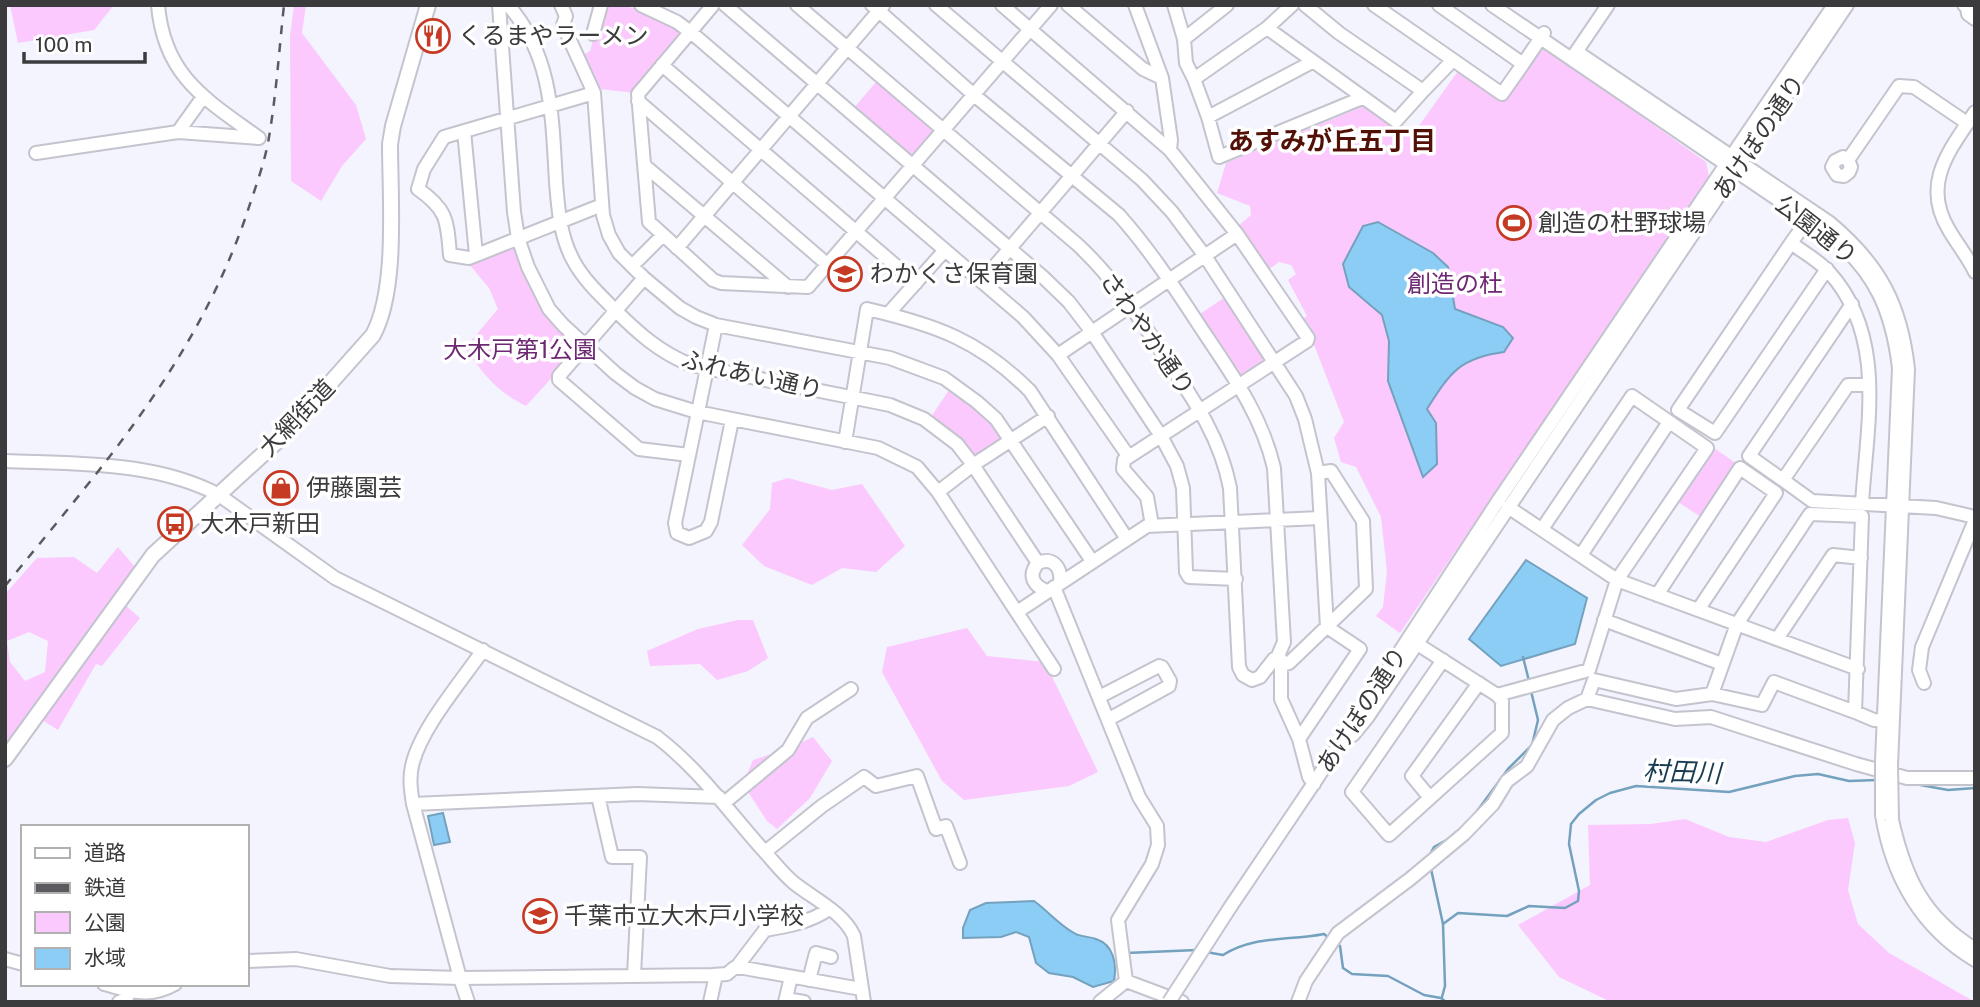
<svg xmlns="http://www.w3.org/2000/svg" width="1980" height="1007" viewBox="0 0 1980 1007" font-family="'Public Sans','Noto Sans JP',sans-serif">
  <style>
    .green { fill: #fbc9fd; fill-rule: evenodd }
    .water { fill: #8ccdf5; stroke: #74a1be; stroke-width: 2 }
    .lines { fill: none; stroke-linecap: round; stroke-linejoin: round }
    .stream { stroke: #74a1be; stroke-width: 2.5 }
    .minor-casing { stroke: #c3c4cd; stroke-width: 16 }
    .major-casing { stroke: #c3c4cd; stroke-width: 18 }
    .minor { stroke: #fff; stroke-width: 12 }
    .major { stroke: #fff; stroke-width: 14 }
    .rail { stroke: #5b5b5f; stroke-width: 2.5; stroke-dasharray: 9 9; stroke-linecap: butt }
    .minor-bridge-casing { stroke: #c3c4cd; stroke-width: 16; stroke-linecap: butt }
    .minor-bridge { stroke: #fff; stroke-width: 12 }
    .labels { text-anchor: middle; stroke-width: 7; stroke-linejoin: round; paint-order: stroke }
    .poi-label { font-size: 24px; fill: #3b3b3e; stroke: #fff; text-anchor: start }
    .street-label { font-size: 24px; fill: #3b3b3e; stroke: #fff }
    .park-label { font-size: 24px; fill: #6e2873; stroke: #fff }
    .neighbourhood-label { font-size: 26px; font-weight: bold; fill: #531006; stroke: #fff }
    .water-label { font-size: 26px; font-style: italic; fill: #183d52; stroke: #fff }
  </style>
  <rect width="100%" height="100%" fill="#f3f4fd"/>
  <path class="green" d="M10 5H114L94 30 18 43Z
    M294 5H306L302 33 356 105 366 139 342 166 321 201 291 181 290 36Z
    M603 5C640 5 652 14 684 32L636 93 598 89 581 56 590 51Z
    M1542 46 1706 162 1709 177 1400 633 1376 616 1383 607 1387 571 1381 517 1356 467 1341 462 1334 438 1344 422 1311 337 1299 321 1307 316 1288 280 1296 274 1291 265 1279 262 1265 272 1236 228 1251 215 1250 206 1217 193 1226 163 1364 106 1411 137 1458 71 1504 101Z
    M876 82 934 130V137L911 159 853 109Z
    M514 245 578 346V349L526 406C496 391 484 375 465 348L498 309 489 288 468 263Z
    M1228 295 1269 358 1267 364 1238 380 1197 316Z
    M951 387 981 409 1005 438 974 459 955 435 931 417Z
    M1711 446 1740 466 1704 519 1675 500Z
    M788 478 832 490 862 484 905 546 876 572 842 568 812 585 764 566 742 545 770 509 772 483Z
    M118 547 135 567 116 597 140 618 102 666 96 664 58 730 29 712 5 748V594L37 558 74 557 97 573ZM29 632 48 641 45 672 25 681 10 662 7 641Z
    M738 620H753L768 658 748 671 717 680 700 664 650 666 647 651 698 629Z
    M967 628 987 656 1045 662 1098 772 1069 786 964 800 942 781 882 672 887 647Z
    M813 737 832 761 810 798 777 829 767 821 743 784 753 760 787 749Z
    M1848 818 1855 843 1848 890 1858 924 1889 953 1975 1002H1611L1559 977 1518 925 1590 885 1588 825 1651 824 1685 819 1729 837 1766 842 1828 820Z"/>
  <path class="water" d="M1378 222 1433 253 1448 267 1455 309 1503 327 1513 338 1504 352C1459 358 1450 373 1427 409L1436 423 1437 464 1423 477 1388 381 1389 341 1382 315 1349 287 1343 264 1363 226Z
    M1526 560 1587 598 1575 644 1501 666 1469 639Z
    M443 813 450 842 434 845 428 816Z
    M1034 901C1048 911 1058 924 1074 933 1080 937 1088 936 1096 939 1114 945 1117 964 1114 981L1093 987 1073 977 1049 973 1036 963 1029 937 1016 932 1001 937 963 938V928L970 910 986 903Z"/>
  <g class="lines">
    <path class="stream" d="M1523 657 1529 681
      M1915 784 1948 790 1975 788
      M1472 818 1508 769 1532 745 1538 720 1531 691
      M1429 856 1434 847 1450 838
      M1431 869 1443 924 1445 986 1442 997
      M1443 924 1458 913 1507 916 1529 906 1565 908 1578 901 1579 891 1569 844 1571 824 1579 814 1596 800 1610 793 1636 786 1729 792 1795 776 1818 774 1849 781 1877 780
      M1336 943 1340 946 1343 968 1352 974 1388 976 1424 995 1441 998 1446 1002
      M1206 952 1223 955C1254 935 1289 941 1324 934L1330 939
      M1126 953 1197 950"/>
    <g class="minor-casing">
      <path id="minor" d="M158 5C164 77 207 100 259 138
        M499 5 514 212 518 238 528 267 549 309 563 325 615 373 635 388 655 399 697 412 878 448 917 467 938 492 1054 669
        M508 5C553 56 552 118 556 182 558 208 560 236 573 260 583 279 599 294 614 309 638 333 659 352 691 365L890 405 924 419 957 444 971 462 1038 563
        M561 5 566 16 563 25 594 93 603 215 609 235 619 253 644 278 680 308 696 317 716 325 890 358 944 378 977 402 996 419 1092 561
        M641 5 677 22 693 34 1023 317 1058 355 1129 457
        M713 5 638 94 649 222 713 280 721 283 808 287 1051 5
        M725 5 1043 277 1069 302 1092 332 1161 436 1177 466 1183 488 1186 572 1189 577 1236 579
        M797 5 1078 245C1113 278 1137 314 1163 354 1192 397 1220 436 1230 488L1239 667 1243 675 1252 680 1260 677 1274 659 1281 660V699L1299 739 1309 777 1314 784
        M872 5 974 95 1119 215C1152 252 1178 293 1205 334 1234 377 1262 417 1274 468L1284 642 1277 658
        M936 5 1142 180 1172 212 1205 256 1296 396 1305 419 1318 473 1327 627 1360 649 1299 739
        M1002 5 1170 150 1237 234 1308 338 1307 341 1124 460 1123 469 1147 497 1152 525
        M1068 5 1143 69 1162 78
        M1135 5 1162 78 1171 140 1170 150
        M1174 5 1184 39
        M1292 5 1267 28 1396 121 1423 91
        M1305 5 1339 33 1423 91 1452 61
        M1374 5 1502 94 1523 64
        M1439 5 1523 64 1544 33
        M1492 5 1830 235C1875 272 1892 310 1899 368L1882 761
        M1964 5 1967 7 1968 14 1975 19
        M593 34 601 5
        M1577 52 1830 223C1880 265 1901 305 1908 369L1891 765
        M1572 58 1608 5
        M1312 62 1208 117 1219 157 1362 98
        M662 65 916 283
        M1194 79 1186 63 1184 39 1227 5
        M594 93 444 137 424 169 418 189C448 210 447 221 450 255L469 258 602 205
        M638 101 828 265
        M1975 112C1949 151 1921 184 1949 230 1957 244 1968 257 1975 272
        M1208 117 1194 79 1267 28
        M464 131 476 255
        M178 132 203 97
        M36 153 178 132 259 138
        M1848 160 1843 157 1835 161 1832 167 1837 175 1844 176 1849 172 1851 167 1848 160 1899 86 1914 87 1967 123
        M644 165 788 287
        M1808 219 1791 243C1803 252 1819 261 1829 272 1887 336 1867 424 1862 503
        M1791 243 1678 410 1715 433 1827 269
        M677 248 883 6
        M632 266 662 236
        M644 278 559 376V380L639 449 689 455
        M982 281 1127 111
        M888 314 945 250
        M716 325 675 523 677 533 689 538 706 531 711 522 732 420
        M1058 355 1237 234
        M1869 385H1848L1783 480 1812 501 1936 508 1975 517
        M845 442 867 309C936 325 979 340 1030 391L1127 539
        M5 461C76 464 155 461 219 495L335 578 657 737C699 769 729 812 764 851 774 862 783 874 794 883 814 899 843 912 854 936L864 1002
        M1783 480 1749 456 1852 304
        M938 492 973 465 1048 416
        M1508 507 1617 580 1858 669
        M1581 555 1669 422
        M1054 587 1139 797 1157 826 1158 845 1152 864 1118 920 1126 981 1182 1002
        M1048 591C1034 587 1027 576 1038 563 1053 556 1062 568 1060 583
        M1657 595 1740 468 1776 493 1698 610
        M1017 612 1147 526 1320 518
        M1604 620 1722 664
        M1777 639 1833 555 1861 558
        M1411 640 1497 695 1502 701V733L1389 835 1352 792 1443 660
        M1282 665 1289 663 1366 589 1363 521 1331 471 1318 473
        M1924 683 1919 670 1922 647 1975 520
        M1712 694 1737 624 1810 514 1862 516 1855 712 1874 720 1892 721
        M1497 695 1589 670 1617 580 1707 448 1632 396 1542 529
        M1099 697 1159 666 1162 667 1170 681 1169 686 1109 719
        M1587 699 1594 680 1676 699 1712 694 1762 705 1774 682 1855 712
        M1353 735 1367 718 1847 5
        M598 796 612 857H640L634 975
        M1430 798 1412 776 1479 683
        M724 803 788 750 807 718 851 689
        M413 804 637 794 719 797
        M1882 815C1892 876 1921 928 1975 960
        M1892 820C1905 877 1923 917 1975 949
        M765 852 822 806 864 777 876 786 917 776 936 829 946 826 960 863
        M1231 906 1316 780 1498 501 1834 5
        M5 959 23 964
        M247 961 296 959 390 976 460 978 712 975 727 974 734 968H744L861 989
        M736 968 765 930C788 926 811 922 829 909
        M809 980 816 953 831 957
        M104 984C131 991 148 999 175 984
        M786 999 804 1002
        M119 1002 126 999 130 991
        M468 1002 460 978 413 804C411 791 409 779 412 766 420 729 461 682 483 650
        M710 1002 716 975
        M785 1002 791 977
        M1100 1002 1126 981
        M1298 1002 1306 981 1338 933 1410 879 1464 834 1493 804 1507 781 1527 766 1553 720 1568 708 1587 699 1675 719 1711 717 1856 764 1907 778H1975"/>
    </g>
    <g class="major-casing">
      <path id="major" d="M5 759 153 555 285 434 373 335C398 289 390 198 390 144L393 126 428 5"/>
    </g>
    <use href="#minor" class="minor"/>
    <use href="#major" class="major"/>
    <path class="rail" d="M5 586C101 468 193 366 245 219 253 194 263 168 268 143 276 98 279 51 284 5"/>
    <g class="minor-bridge-casing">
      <path id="minor-bridge" d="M1882 761V815
        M1891 765 1892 820
        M1169 1002 1231 906"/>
    </g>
    <use href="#minor-bridge" class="minor-bridge"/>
  </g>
  <defs>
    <g id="restaurant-ring" transform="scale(1.75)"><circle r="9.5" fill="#fff" stroke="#c63a24" stroke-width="1.5"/><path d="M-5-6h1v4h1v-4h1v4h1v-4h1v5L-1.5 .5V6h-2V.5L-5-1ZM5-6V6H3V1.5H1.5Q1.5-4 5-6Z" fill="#c63a24"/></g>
    <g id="stadium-ring" transform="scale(1.75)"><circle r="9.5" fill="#fff" stroke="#c63a24" stroke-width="1.5"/><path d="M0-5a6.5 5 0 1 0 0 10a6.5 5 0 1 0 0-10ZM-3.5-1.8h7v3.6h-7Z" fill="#c63a24"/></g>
    <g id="school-ring" transform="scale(1.75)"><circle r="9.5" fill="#fff" stroke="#c63a24" stroke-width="1.5"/><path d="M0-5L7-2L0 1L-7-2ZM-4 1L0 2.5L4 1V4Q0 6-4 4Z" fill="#c63a24"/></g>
    <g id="shop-ring" transform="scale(1.75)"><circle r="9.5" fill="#fff" stroke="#c63a24" stroke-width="1.5"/><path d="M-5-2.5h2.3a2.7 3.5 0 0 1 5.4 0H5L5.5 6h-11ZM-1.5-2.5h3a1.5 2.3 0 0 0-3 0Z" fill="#c63a24"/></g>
    <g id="bus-ring" transform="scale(1.75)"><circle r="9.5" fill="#fff" stroke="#c63a24" stroke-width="1.5"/><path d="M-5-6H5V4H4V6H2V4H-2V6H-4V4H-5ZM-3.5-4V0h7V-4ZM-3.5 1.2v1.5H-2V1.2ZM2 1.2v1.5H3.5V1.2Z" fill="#c63a24"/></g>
  </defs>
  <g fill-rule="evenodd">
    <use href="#restaurant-ring" x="433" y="36"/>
    <use href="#stadium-ring" x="1514" y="223"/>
    <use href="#school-ring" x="845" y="274"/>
    <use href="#shop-ring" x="281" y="488"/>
    <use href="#bus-ring" x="175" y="524"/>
    <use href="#school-ring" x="540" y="916"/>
  </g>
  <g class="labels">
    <g class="poi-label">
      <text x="458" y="44">くるまやラーメン</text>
      <text x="1538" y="231">創造の杜野球場</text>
      <text x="870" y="282">わかくさ保育園</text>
      <text x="306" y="496">伊藤園芸</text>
      <text x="200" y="532">大木戸新田</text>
      <text x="564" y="924">千葉市立大木戸小学校</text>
    </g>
    <g class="street-label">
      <text transform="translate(1759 137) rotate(-56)" y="8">あけぼの通り</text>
      <text transform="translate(1816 230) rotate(38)" y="8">公園通り</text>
      <text transform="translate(1147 334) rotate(55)" y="8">さわやか通り</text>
      <text transform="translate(752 375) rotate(13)" y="8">ふれあい通り</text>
      <text transform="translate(297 418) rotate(-46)" y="8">大網街道</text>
      <text transform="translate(1362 710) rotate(-57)" y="8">あけぼの通り</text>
    </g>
    <g class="park-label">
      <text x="1455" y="292">創造の杜</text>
      <text x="520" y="358">大木戸第1公園</text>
    </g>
    <g class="neighbourhood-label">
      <text x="1332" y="150">あすみが丘五丁目</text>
    </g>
    <g class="water-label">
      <text transform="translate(1682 772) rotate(2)" y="9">村田川</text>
    </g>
  </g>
  <rect width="1980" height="1007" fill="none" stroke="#3b3b3e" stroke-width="14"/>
  <rect x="21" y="825" width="228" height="161" fill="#ffffff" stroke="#b1b1b2" stroke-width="2"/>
  <rect x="35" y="848" width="35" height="10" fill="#ffffff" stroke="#b1b1b2" stroke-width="2"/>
  <text x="84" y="860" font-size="21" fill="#3b3b3e">道路</text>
  <rect x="35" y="883" width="35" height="10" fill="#5b5b5f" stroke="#b1b1b2" stroke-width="2"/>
  <text x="84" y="895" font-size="21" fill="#3b3b3e">鉄道</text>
  <rect x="35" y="912" width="35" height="21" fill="#fbc9fd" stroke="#b1b1b2" stroke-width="2"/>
  <text x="84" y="930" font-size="21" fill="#3b3b3e">公園</text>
  <rect x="35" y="948" width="35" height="21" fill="#8ccdf5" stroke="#b1b1b2" stroke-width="2"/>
  <text x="84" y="965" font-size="21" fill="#3b3b3e">水域</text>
  <path d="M24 52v10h121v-10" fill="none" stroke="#3b3b3e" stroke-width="3.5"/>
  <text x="35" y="52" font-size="21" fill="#3b3b3e" stroke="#ffffff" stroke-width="5" paint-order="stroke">100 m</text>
</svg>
